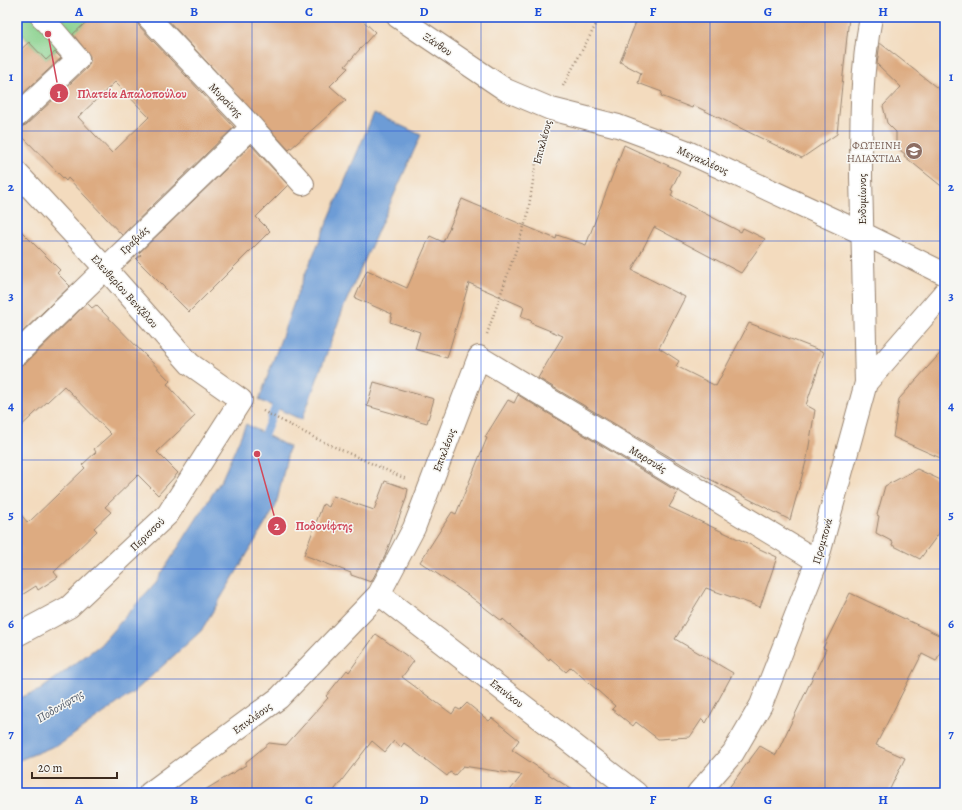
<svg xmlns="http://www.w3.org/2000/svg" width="962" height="810" viewBox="0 0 962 810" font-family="Alegreya,serif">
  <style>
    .green { fill: #89d18d; stroke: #627e56 }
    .water { fill: #6d9cd6; stroke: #54637a }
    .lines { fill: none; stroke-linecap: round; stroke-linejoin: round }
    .stream { stroke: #6d9cd6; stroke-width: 8 }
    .building { fill: #ddab81; fill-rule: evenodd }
    .pedestrian-casing { stroke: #97826e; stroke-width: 24 }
    .minor-casing { stroke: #97826e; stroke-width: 24 }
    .path { stroke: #97826e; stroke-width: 2.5; stroke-dasharray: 1 3; stroke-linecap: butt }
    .pedestrian { stroke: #fff; stroke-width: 22 }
    .minor { stroke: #fff; stroke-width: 22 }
    .grid { fill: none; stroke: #1d4ed8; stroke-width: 1; stroke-opacity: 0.55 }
    .labels { text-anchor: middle; stroke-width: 3; stroke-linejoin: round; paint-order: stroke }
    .street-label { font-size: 11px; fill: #3b2a1e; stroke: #f6f6f2 }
    .education-label { font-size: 11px; fill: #785e54; stroke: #f6f6f2; text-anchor: end }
    .water-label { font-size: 12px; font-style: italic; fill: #4f5868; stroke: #f6f6f2 }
    .leader { fill: none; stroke: #d1495b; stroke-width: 1.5 }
    .callout-dot { fill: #d1495b; stroke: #f6f6f2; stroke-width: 1.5 }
    .mark-label { font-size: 12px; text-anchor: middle; font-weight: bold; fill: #fff }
    .callout-label { font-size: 12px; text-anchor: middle; font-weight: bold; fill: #d1495b; stroke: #f6f6f2; stroke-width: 3; stroke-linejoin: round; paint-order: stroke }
    .neatline { fill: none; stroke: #1d4ed8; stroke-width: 1.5 }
    .grid-label { font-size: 13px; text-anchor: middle; font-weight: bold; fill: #1d4ed8 }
  </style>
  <rect width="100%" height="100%" fill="#f6f6f2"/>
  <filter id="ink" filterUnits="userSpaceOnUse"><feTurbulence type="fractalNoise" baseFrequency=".025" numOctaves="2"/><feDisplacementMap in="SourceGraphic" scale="8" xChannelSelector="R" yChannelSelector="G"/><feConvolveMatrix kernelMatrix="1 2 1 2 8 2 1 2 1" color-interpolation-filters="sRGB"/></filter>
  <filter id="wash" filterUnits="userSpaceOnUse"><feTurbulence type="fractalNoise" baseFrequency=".012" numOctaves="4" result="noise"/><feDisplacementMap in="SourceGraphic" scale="16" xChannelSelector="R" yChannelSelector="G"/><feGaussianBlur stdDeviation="0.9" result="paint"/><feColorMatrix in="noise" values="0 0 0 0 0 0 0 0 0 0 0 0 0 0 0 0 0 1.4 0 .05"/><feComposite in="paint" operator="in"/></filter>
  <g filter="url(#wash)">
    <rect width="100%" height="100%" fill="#f3dbbe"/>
    <path class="green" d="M17 17H92L46 60 17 29Z"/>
    <path class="water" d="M374 113 421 135 345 304 302 420 259 400 300 286Z
      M246 424 289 447 276 506 201 631 135 691 62 743 17 761V699L40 690 100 645 156 582 222 479Z"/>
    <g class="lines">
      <path class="stream" d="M260 445 279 398"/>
    </g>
    <g id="blocks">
      <path class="building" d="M92 17H136L139 26 234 127 122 235 68 178 66 181 17 131V128L26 125 87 68 90 62V56L73 34ZM115 82 149 117 112 153 78 117Z
        M165 17H359L375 32 345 66 348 68 330 86 346 100 289 150Z
        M638 17H849L837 134 802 158 693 105 692 108 661 96 662 92 638 83 641 73 620 62Z
        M29 42 46 60 55 52 61 58 17 99V53Z
        M880 43 945 94V189L904 156 905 154 896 147V132L887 123 883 106 901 87 877 64Z
        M251 145 288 185 256 217 270 231 189 312 136 259 141 255 139 253Z
        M624 145 680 171 671 190 673 191 671 196 741 232 743 228 765 239 741 273 654 227 632 270 685 297 659 348 679 361 676 366 716 386 749 323 824 352 806 405 815 410 807 458 790 520 690 469 538 378 563 336 531 323 532 321 521 317 524 307 469 283 447 358 415 349 420 332 390 322 392 314 355 298 367 270 407 288 430 236 443 242 462 199 556 239 557 235 586 245Z
        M17 227 60 270 57 273 70 286 17 337Z
        M87 303 92 308 96 305 147 357 170 381 167 384 195 416 157 452 178 473 158 495 138 475 105 507 111 512 94 528 97 531 54 572 58 577 38 590 36 586 17 598V510L28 523 85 468 82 465 96 452 94 449 111 434 64 386 17 430V366L26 363Z
        M945 348V460L893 437 899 399Z
        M374 382 434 399 427 423 367 406Z
        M518 395 678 492 669 507 777 557 760 607 706 588 675 639 733 673 706 723 702 719 690 737 658 739 636 722 633 726 612 709 615 706 571 667 566 672 550 658 549 660 503 619 502 621 471 597 420 562 452 512 456 514 487 438 485 437 508 400 514 403Z
        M917 469 945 482V525L920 559 892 545 893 542 876 533 879 516 877 515 885 486Z
        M385 481 408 489 406 499 385 556 371 582 351 575V573L304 555 323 504 329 507 333 496 374 510Z
        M850 593 945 638V643L936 661 922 654 876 745 905 758 888 793H725L760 746 776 755 826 649 823 648Z
        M376 634 414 661 402 677 452 714 456 708 460 710 467 703 489 721 492 718 519 740 512 750 577 793H508L522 775 463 766 455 775 450 772 447 776 404 743 401 747 394 741 385 752 372 741 332 793H200L246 765V762L269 743 286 745 328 698 326 696 347 670 349 672Z"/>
    </g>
  </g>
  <g filter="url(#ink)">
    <use href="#blocks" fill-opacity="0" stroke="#97826e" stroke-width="1"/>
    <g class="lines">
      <g class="pedestrian-casing">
        <path id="pedestrian" d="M42 17 78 59"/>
      </g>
      <g class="minor-casing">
        <path id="minor" d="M148 17 252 127 303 184
          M398 17 506 90 551 109 618 126 683 150 862 233 945 274
          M17 116 78 59
          M17 173 105 268 190 364 241 400 168 514 69 607 17 635
          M17 354 252 127
          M866 383C864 314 862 245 861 177 861 123 861 70 871 17
          M379 594 636 793
          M150 793 279 698 379 594 414 528 479 357 817 561
          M698 793 733 753 761 705 817 561 866 383 945 292"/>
      </g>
      <path class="path" d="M563 86 600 17
        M487 334 527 218 536 163 544 134
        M263 411 317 439 406 479"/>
      <use href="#pedestrian" class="pedestrian"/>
      <use href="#minor" class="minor"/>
    </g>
  </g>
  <path class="grid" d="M137 17V793M252 17V793M366 17V793M481 17V793M596 17V793M710 17V793M825 17V793M17 131H945M17 241H945M17 350H945M17 460H945M17 569H945M17 679H945"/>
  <defs>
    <g id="school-disc" transform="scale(0.9)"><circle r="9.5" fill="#8d6e63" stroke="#f6f6f2"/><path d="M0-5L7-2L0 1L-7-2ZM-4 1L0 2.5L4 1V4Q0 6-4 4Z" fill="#fff"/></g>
  </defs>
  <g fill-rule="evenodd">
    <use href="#school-disc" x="914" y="151"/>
  </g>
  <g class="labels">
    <g class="street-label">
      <text transform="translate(438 44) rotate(34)" y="4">Ξάνθου</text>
      <text transform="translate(226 100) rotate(46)" y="4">Μυρσίνης</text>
      <text transform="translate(542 142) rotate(-75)" y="4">Επικλέους</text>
      <text transform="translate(703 160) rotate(24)" y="4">Μεγακλέους</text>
      <text transform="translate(862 199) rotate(-90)" y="4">Ενδυμίωνος</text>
      <text transform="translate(134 240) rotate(-44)" y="4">Γραβιάς</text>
      <text transform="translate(125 291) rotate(48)" y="4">Ελευθερίου Βενιζέλου</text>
      <text transform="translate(444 450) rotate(-69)" y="4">Επικλέους</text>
      <text transform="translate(648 459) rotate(31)" y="4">Μαρσυάς</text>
      <text transform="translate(147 534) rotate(-44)" y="4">Περισσού</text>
      <text transform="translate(822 541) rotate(-74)" y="4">Προμπονά</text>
      <text transform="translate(507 693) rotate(38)" y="4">Επινίκου</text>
      <text transform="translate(252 718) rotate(-36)" y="4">Επικλέους</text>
    </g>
    <g class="education-label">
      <text x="901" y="149">ΦΩΤΕΙΝΗ<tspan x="901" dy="13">ΗΛΙΑΧΤΙΔΑ</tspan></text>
    </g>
    <g class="water-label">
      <text transform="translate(60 706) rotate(-31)" y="4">Ποδονίφτης</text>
    </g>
  </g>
  <path class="leader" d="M48 34L59 93M257 454L277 526"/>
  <g class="callout-dot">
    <circle cx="48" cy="34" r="4"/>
    <circle cx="257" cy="454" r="4"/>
    <circle cx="59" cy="93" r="10"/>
    <circle cx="277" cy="526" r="10"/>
  </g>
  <g class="mark-label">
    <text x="59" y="98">1</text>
    <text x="277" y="530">2</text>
  </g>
  <g class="callout-label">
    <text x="132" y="98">Πλατεία Απαλοπούλου</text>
    <text x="324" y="530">Ποδονίφτης</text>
  </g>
  <rect width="962" height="810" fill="none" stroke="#f6f6f2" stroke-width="44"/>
  <path d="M32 772v6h85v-6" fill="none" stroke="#3b2a1e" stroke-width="2"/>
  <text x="38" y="772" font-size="12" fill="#3b2a1e" stroke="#f6f6f2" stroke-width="3" paint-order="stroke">20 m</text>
  <rect x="22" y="22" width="918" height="766" class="neatline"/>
  <g class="grid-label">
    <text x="79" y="16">A</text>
    <text x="194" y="16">B</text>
    <text x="309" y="16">C</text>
    <text x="424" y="16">D</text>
    <text x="538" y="16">E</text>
    <text x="653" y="16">F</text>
    <text x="768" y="16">G</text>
    <text x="883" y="16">H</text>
    <text x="11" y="81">1</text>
    <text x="951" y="81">1</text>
    <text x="11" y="191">2</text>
    <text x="951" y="191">2</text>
    <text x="11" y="300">3</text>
    <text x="951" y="300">3</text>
    <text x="11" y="410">4</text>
    <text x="951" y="410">4</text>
    <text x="11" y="519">5</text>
    <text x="951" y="519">5</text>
    <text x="11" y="628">6</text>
    <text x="951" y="628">6</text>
    <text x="11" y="738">7</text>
    <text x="951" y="738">7</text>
    <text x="79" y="804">A</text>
    <text x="194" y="804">B</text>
    <text x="309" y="804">C</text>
    <text x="424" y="804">D</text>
    <text x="538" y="804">E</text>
    <text x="653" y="804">F</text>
    <text x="768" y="804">G</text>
    <text x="883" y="804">H</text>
  </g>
</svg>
